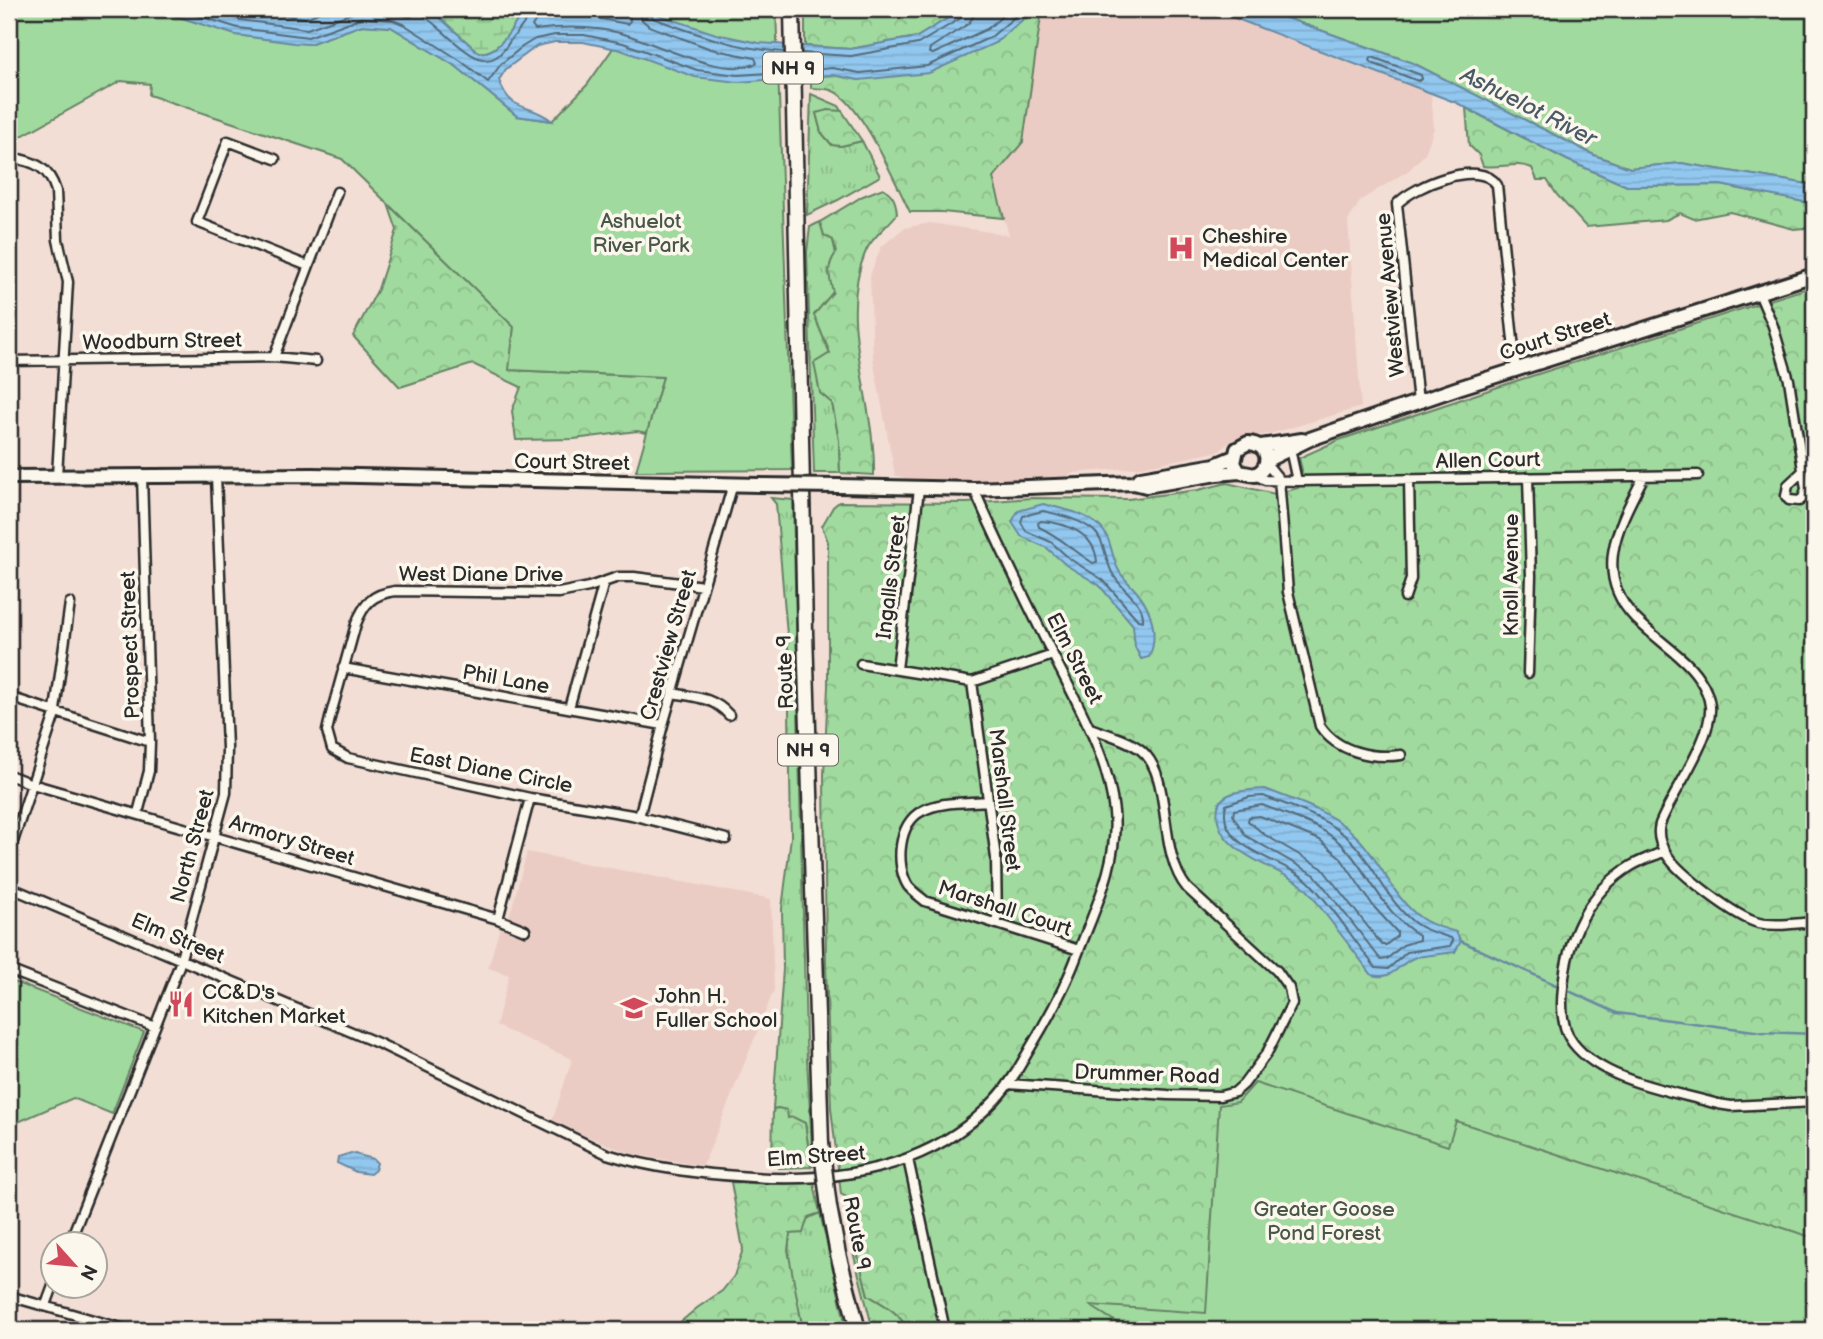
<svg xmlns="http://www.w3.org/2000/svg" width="1823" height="1339" viewBox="0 0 1823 1339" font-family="'Balsamiq Sans',sans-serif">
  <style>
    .built { fill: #ebccc4 }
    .grass { fill: url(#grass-tufts); stroke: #668265; stroke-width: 2 }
    .forest { fill: url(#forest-crowns); stroke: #668265; stroke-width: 2 }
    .wetland { fill: url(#wetland-marsh); stroke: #668265; stroke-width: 2 }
    .park { fill: #a1da9f; stroke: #668265; stroke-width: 2 }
    .water { fill: url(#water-rules); stroke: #6989a1; stroke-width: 2 }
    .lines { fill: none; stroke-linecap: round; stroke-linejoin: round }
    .shore { stroke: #546a7a; stroke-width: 2 }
    .stream { stroke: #6989a1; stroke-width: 2.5 }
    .minor-casing { stroke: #2b2b2b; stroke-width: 13 }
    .secondary-casing { stroke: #2b2b2b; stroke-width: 18 }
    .trunk-casing { stroke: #2b2b2b; stroke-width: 19 }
    .minor { stroke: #fbf7ec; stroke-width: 8 }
    .secondary { stroke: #fbf7ec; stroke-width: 12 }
    .trunk { stroke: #fbf7ec; stroke-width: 14 }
    .secondary-bridge-casing { stroke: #2b2b2b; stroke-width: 18; stroke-linecap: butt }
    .trunk-bridge-casing { stroke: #2b2b2b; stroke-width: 19; stroke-linecap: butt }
    .secondary-bridge { stroke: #fbf7ec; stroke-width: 12 }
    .trunk-bridge { stroke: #fbf7ec; stroke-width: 14 }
    .labels { text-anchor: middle; stroke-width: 7; stroke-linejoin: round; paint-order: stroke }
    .shield { fill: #fbf7ec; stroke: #696865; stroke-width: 2 }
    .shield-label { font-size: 19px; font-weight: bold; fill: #2b2b2b }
    .park-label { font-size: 21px; fill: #485748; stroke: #fbf7ec }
    .poi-label { font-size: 21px; fill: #2b2b2b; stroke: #fbf7ec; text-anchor: start }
    .street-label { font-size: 21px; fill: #2b2b2b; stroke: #fbf7ec }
    .water-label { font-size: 23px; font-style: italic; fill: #4a5a66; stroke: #fbf7ec }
  </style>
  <defs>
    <pattern id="grass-tufts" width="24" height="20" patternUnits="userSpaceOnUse" patternTransform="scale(1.75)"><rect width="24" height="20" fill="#a1da9f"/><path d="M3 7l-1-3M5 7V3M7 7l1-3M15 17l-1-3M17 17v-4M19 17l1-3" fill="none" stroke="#8bbb89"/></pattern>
    <pattern id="forest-crowns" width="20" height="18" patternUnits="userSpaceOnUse" patternTransform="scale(1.75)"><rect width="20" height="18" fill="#a1da9f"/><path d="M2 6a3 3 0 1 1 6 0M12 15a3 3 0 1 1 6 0" fill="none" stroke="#8bbb89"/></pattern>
    <pattern id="wetland-marsh" width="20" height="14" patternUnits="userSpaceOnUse" patternTransform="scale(1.75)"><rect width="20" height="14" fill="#a1da9f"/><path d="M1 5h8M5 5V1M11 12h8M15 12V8" fill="none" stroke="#8bbb89"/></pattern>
    <pattern id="water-rules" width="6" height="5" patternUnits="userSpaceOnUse" patternTransform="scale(1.75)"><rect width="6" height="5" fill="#92c8f0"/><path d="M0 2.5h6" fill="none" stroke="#7eacce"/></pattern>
  </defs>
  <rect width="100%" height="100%" fill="#f2ded5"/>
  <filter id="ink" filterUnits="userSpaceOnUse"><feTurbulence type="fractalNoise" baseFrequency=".0143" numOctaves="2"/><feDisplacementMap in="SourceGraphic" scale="14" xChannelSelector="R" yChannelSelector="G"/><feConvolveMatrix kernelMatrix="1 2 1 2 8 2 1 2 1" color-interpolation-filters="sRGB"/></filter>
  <g filter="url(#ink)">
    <path class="built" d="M1042 9H1211L1431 93 1434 128 1425 154 1409 170 1361 200 1348 221 1361 407 1270 434 1243 437 1228 443 1220 451 1142 467 1073 473 1065 477 1025 480 962 482 910 480 895 475 873 359 870 275 881 247 904 228 930 223 1009 235 993 178 1023 142Z
      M527 852 771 899 774 990 703 1166 631 1154 552 1122 572 1059 496 1026 509 975 488 968 500 927 506 929Z"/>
    <path class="grass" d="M811 94 839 106 842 111 816 113 821 132 832 145 841 146 862 141 880 176 838 200 807 215Z
      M820 222 824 235 833 240 836 253C826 267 829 276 834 292L814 315 830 353 820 393 832 403 839 440 840 473H814L807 252 810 227Z
      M771 498 793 500 806 1040 813 1166 811 1167 805 1123 788 1118 778 1108 773 1109 783 969 782 909 791 837 788 647 776 504Z
      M850 1199 855 1218 856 1248 868 1295C883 1304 901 1313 907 1330H873L853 1252Z
      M820 1213 847 1330H803C798 1304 784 1261 790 1237 793 1226 809 1217 820 1213Z"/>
    <path class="forest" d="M805 9H963L917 37 850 49 805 46Z
      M1035 9H1042L1023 142 993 178 1004 218 942 212H910C896 184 861 102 833 91 827 88 817 89 811 88V77L832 75 859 80 995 43Z
      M1466 108 1567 160 1627 186 1721 185 1814 204V227L1794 229 1730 212 1694 219 1680 213 1666 220 1586 227 1557 195 1547 180H1537L1532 168C1516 161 1500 169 1483 166L1479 155 1469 145Z
      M828 110 842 111 862 141 841 146 832 145 821 132 816 113Z
      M883 188C894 195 896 202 897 214 888 226 871 238 866 251 836 319 876 403 874 475L840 473 839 440 832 403 820 393 814 363 830 353 814 315 833 292C829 276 826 267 836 253L833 240 824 235 820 222 863 196Z
      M388 204 514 327 510 370 663 377 647 433 637 431 574 439 516 440 512 411 521 387 473 364 400 387 353 336 378 289 397 230Z
      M1814 286V1330H907C901 1313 883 1304 868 1295L856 1248 855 1218 850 1199 841 1194 831 1108 826 967 824 775 828 686V542L822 526 833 507 839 502 967 503 1031 498 1128 499 1198 490 1227 483 1275 494 1298 488 1302 470 1299 458 1339 440 1516 381Z
      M778 1108 787 1110 788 1118 793 1117 805 1123 811 1167 779 1168 772 1164 773 1109Z
      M731 1182 770 1184 814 1183 820 1213 808 1217 803 1233 790 1234 788 1250 803 1330H671L697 1308 722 1291 734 1276 743 1249Z"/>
    <path class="wetland" d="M424 9H525C514 24 499 57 478 52L439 17Z"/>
    <path class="park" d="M9 9H154L236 35 309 44 362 25 391 27 457 67 517 116 552 121 587 85 623 34 657 9H776L792 470 636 471 663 377 509 370 514 327 342 159 149 95 150 84 121 81 9 143Z
      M1261 9H1814V185L1681 163 1630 168 1594 155 1413 63Z
      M9 980 144 1032 112 1114 73 1098 9 1126Z
      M1255 1083 1448 1146 1456 1121 1814 1238V1330H1129L1089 1305 1206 1313 1219 1105 1238 1102Z"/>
    <path class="water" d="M154 9H302L313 11 317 9H424L439 17 478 52C499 57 514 24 525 9H641L716 34 759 43 850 49 917 37 963 9H1035L995 43 929 73 859 80 832 75 738 82 695 77 621 50 583 42H555L537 46 506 69 499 80C511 115 530 102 552 121L517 116 457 67 391 27 362 25 309 44 294 43 236 35Z
      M1211 9H1261L1413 63 1594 155 1630 168 1681 163 1814 185V204L1721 185 1627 186 1567 160 1457 103Z
      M1043 504C1062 509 1084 512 1099 526 1112 537 1111 557 1119 571 1124 580 1134 587 1140 596 1153 613 1158 638 1149 657L1141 659 1135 647 1133 625 1099 585 1066 565 1047 548 1021 536 1012 522 1018 511Z
      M1265 789C1298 802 1334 812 1359 839 1382 863 1393 898 1421 918 1432 926 1444 928 1456 932L1461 941 1455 952 1416 957C1398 963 1394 981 1372 975 1356 954 1339 932 1323 911 1317 903 1311 892 1303 886 1276 866 1210 851 1218 807 1221 790 1251 790 1265 789Z
      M351 1153 373 1159 377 1163 375 1170 370 1174 356 1172 337 1163 338 1157Z"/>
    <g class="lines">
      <path class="shore" d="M177 9 238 28 308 37 361 18 393 20 405 25 461 61 488 82 501 64 522 47 535 39 555 35H584L623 43 697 70 738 75 785 72
        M206 9 240 20 307 29 361 10 383 9 410 17 413 15V9
        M240 9 306 18 327 9
        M422 9 425 17C442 27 476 71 496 57 501 54 507 46 510 41 517 32 529 20 530 9
        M539 9 538 17 532 26 535 30C566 26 596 26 627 35 660 45 725 79 757 63L755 58 711 49 649 26 641 19 639 9
        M549 9 552 16H586L627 24 630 21 629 9
        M648 9 649 14 653 18C696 34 738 49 784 52
        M974 9 973 17 968 24 930 48 929 53 933 54 987 29 1011 9
        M802 53 851 56 918 44 961 18 965 9
        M1372 57 1421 75 1422 79 1418 81 1372 63 1370 60Z
        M802 71 832 68 860 73 927 66 991 37 1024 9
        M1043 511C1060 515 1080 519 1094 531 1106 542 1105 563 1114 576 1122 590 1145 603 1143 621L1138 620 1103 580 1070 559 1051 542 1026 531 1021 522 1023 516Z
        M1041 521C1066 523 1095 533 1097 562L1093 563C1074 551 1059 536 1039 527L1038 523Z
        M1263 796C1295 808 1329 818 1353 843 1376 868 1388 903 1416 924 1426 931 1439 934 1451 938L1453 941 1450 946 1407 952 1388 969 1376 968C1354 941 1335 909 1310 883 1288 860 1215 850 1226 805L1249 797Z
        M1262 805C1292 817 1327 826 1348 851 1372 879 1386 916 1419 935V940L1403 945 1387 959 1381 960 1315 875 1246 836 1233 816 1234 810Z
        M1260 816 1320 840 1340 857 1374 907 1397 932V936L1386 945H1382L1322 868 1265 835 1248 821 1249 817Z"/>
      <path class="stream" d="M1461 941 1556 985
        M1569 991 1617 1013 1762 1032 1814 1034"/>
      <g class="minor-casing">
        <path id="minor" d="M12 158C34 161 49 167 56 191L58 240 68 282 57 476
          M275 159 228 141 197 222 308 266
          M1759 293 1773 326 1789 380 1806 489 1803 498 1799 501 1789 500 1786 496 1788 485 1802 472
          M274 357 337 192
          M9 361 274 357 316 361
          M1418 402 1397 204C1414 186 1479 158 1497 185L1516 369
          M1290 449 1297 481
          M1266 463 1279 479 1288 592 1320 726C1337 752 1373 759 1401 755
          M1255 475 1265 480 1297 481 1698 475
          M1644 476C1620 523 1591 572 1635 618 1649 632 1665 644 1680 657 1694 669 1708 687 1710 706 1713 738 1672 793 1660 824 1657 835 1660 845 1667 855 1679 874 1737 918 1759 923 1777 927 1797 923 1814 922
          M1528 477 1531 576 1528 673
          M703 586 634 577H618L589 587 559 593 395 591C373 594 364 603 356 624L331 714 327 731 332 749 348 758 530 798 632 815 726 839
          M1405 597 1411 579 1409 479
          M861 664 972 682 1053 655
          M343 668 663 725
          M897 669 919 489
          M972 682 996 858 997 924
          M672 693C695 697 713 697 729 715
          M9 697 150 742
          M569 708 604 582
          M9 775 32 784 498 919 525 930
          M988 801C967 803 940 801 922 811 898 823 895 865 908 886 913 892 919 896 925 901L1079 950
          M138 813 149 771 150 742 142 475
          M1814 814V822
          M639 817 663 725 733 484
          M1665 851C1654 856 1641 860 1631 866 1588 892 1567 939 1563 987 1561 1005 1561 1028 1573 1043 1603 1082 1673 1091 1718 1104L1731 1106 1814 1102
          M9 854 54 717 70 603
          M9 887 380 1044 607 1154C654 1169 702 1174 751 1177 841 1183 933 1168 996 1099 1011 1083 1021 1064 1032 1045 1050 1015 1066 986 1078 953 1095 908 1119 862 1114 812 1108 753 1076 702 1051 651 1024 597 998 544 974 489
          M498 919 530 798
          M9 970 155 1027
          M1008 1084 1168 1095 1220 1096 1235 1092 1244 1084 1267 1053 1292 1003 1289 988 1277 971 1187 888C1156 850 1174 777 1141 750 1127 739 1106 734 1090 728
          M908 1159 945 1330
          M69 1244 179 966 226 793 227 748 216 476
          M9 1296 128 1330
          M46 1305 53 1286"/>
      </g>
      <g class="secondary-casing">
        <path id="secondary" d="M1261 446 1302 440
          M1267 460 1310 439 1458 388 1814 275
          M9 477 313 475 759 485
          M1134 483 1141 478 1215 465 1234 457
          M839 486 974 489 1134 483 1146 486 1217 474 1239 472 1255 475C1273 466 1269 444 1248 443L1237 449 1234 463 1239 472"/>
      </g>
      <g class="trunk-casing">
        <path id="trunk" d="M792 9 805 632 821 1144
          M829 1207 838 1254 858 1330"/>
      </g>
      <use href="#minor" class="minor"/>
      <use href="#secondary" class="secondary"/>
      <use href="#trunk" class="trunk"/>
      <g class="secondary-bridge-casing">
        <path id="secondary-bridge" d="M759 485 839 486"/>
      </g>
      <g class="trunk-bridge-casing">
        <path id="trunk-bridge" d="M821 1144 829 1207"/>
      </g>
      <use href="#secondary-bridge" class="secondary-bridge"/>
      <use href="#trunk-bridge" class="trunk-bridge"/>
    </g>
  </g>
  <defs>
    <g id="hospital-bare" transform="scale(2.1)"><path d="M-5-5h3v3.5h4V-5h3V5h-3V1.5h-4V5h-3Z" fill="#d1495b" stroke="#fbf7ec" stroke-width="2.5" paint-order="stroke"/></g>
    <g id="restaurant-bare" transform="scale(2.1)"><path d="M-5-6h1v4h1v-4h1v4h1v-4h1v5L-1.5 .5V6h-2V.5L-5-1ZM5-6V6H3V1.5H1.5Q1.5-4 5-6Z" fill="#d1495b" stroke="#fbf7ec" stroke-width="2.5" paint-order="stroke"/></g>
    <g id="school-bare" transform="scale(2.1)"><path d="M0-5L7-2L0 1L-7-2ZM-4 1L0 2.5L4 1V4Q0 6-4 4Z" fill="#d1495b" stroke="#fbf7ec" stroke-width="2.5" paint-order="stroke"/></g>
  </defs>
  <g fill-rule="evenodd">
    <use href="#hospital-bare" x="1181" y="248"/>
    <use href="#restaurant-bare" x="181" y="1004"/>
    <use href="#school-bare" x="634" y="1008"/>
  </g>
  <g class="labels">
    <g class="shield">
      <rect x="763" y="52.5" width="60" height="31" rx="5"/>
      <rect x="778" y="734.5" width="60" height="31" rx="5"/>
    </g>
    <g class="shield-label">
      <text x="793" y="75">NH 9</text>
      <text x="808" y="757">NH 9</text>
    </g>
    <g class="park-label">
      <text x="641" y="228">Ashuelot<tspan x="641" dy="24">River Park</tspan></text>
      <text x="1324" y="1216">Greater Goose<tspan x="1324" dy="24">Pond Forest</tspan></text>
    </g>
    <g class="poi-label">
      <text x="1202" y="243">Cheshire<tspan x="1202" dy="24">Medical Center</tspan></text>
      <text x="202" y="999">CC&amp;D's<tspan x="202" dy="24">Kitchen Market</tspan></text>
      <text x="655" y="1003">John H.<tspan x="655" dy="24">Fuller School</tspan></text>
    </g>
    <g class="street-label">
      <text transform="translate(1390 295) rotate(-95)" y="7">Westview Avenue</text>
      <text transform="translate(1555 336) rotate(-18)" y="7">Court Street</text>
      <text transform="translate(162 341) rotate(-1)" y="7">Woodburn Street</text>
      <text transform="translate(1488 460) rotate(-1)" y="7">Allen Court</text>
      <text transform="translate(572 462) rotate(1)" y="7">Court Street</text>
      <text x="481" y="581">West Diane Drive</text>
      <text transform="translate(1511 575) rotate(-90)" y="7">Knoll Avenue</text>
      <text transform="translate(891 577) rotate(-83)" y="7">Ingalls Street</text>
      <text transform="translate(130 645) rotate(-92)" y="7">Prospect Street</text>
      <text transform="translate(668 645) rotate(-74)" y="7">Crestview Street</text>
      <text transform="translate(1075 658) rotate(63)" y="7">Elm Street</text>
      <text transform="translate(785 672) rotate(-92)" y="7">Route 9</text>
      <text transform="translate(506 679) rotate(10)" y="7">Phil Lane</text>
      <text transform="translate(491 770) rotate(11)" y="7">East Diane Circle</text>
      <text transform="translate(1005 800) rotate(83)" y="7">Marshall Street</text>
      <text transform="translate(292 840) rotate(17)" y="7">Armory Street</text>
      <text transform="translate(192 846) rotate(-75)" y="7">North Street</text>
      <text transform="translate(1005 908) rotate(18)" y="7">Marshall Court</text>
      <text transform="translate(178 938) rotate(23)" y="7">Elm Street</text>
      <text transform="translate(1147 1074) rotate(2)" y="7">Drummer Road</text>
      <text transform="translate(816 1156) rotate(-4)" y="7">Elm Street</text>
      <text transform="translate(857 1233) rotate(79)" y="7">Route 9</text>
    </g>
    <g class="water-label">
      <text transform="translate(1529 106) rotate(27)" y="8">Ashuelot River</text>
    </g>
  </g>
  <rect width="1823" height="1339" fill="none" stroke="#fbf7ec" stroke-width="35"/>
  <rect x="18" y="18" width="1788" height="1304" fill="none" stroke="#2b2b2b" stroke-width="2.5" filter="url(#ink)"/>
  <g transform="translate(74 1265) rotate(117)"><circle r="33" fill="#fbf7ec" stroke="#a8a59f" stroke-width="2"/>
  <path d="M0-5L12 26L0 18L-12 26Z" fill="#d1495b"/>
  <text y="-10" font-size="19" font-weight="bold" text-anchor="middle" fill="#2b2b2b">N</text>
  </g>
</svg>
